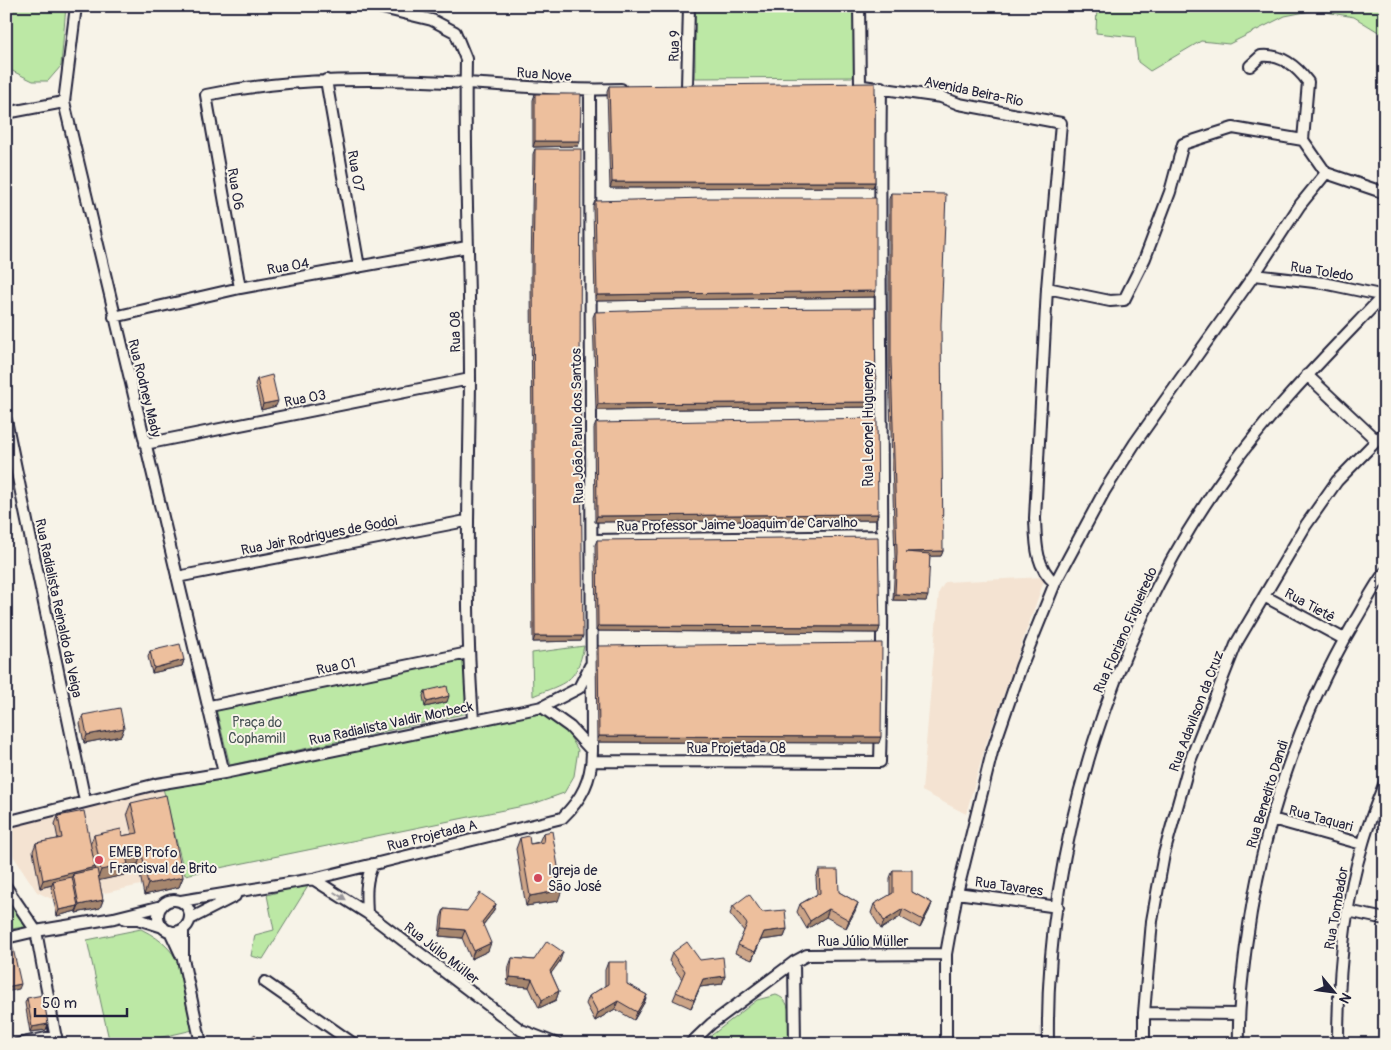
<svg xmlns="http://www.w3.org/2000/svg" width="1391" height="1050" viewBox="0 0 1391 1050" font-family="Pangolin,sans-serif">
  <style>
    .built { fill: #f4e3d2 }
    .green { fill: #bce8a5; stroke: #6f8570 }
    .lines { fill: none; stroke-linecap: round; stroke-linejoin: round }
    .minor-casing { stroke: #22223b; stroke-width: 14 }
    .minor { stroke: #f7f3e8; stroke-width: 10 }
    .wall { fill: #cca487; stroke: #22223b }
    .shaded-wall { fill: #a6866e; stroke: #22223b }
    .building { fill: #edbf9d; stroke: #22223b }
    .oneway { fill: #97959a }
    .poi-dot { fill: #d1495b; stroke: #f7f3e8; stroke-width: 2 }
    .labels { text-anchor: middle; stroke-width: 4; stroke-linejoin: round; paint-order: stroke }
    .street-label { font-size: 14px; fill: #22223b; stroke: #f7f3e8 }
    .park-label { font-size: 14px; fill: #485456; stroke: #f7f3e8 }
    .poi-label { font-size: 14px; fill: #22223b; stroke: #f7f3e8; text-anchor: start }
  </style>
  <rect width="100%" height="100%" fill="#f7f3e8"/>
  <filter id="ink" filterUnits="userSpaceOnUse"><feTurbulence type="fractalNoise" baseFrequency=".02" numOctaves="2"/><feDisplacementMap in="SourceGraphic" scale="10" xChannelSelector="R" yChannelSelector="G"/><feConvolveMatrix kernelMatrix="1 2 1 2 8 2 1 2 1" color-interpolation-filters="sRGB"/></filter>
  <g filter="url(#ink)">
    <path class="built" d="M1042 577 1044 581 986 744 966 814 922 791 939 592 945 582Z
      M163 788 185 875 60 903 37 892 6 845V827Z"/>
    <path class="green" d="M6 6H66L61 66 48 81H33L6 68Z
      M695 6H857V77L695 78Z
      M1097 6H1385V36L1354 17 1315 10 1285 16 1229 44 1201 41 1150 71 1138 62 1135 37 1096 33Z
      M584 646C576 684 566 682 533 696L532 653Z
      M465 658 468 713 230 765 216 709Z
      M542 712 563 725 578 750 574 776 564 793 533 804 185 875 163 788Z
      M310 883 263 959 251 956 255 935 274 930 267 895Z
      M6 895 29 926 6 930Z
      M141 929C189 953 184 982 193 1030L132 1044H110L87 940Z
      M776 995C795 1001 789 1027 789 1044H764L708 1038 757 1000Z"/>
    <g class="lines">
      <g class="minor-casing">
        <path id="minor" d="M76 6 64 102 224 773
          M374 6 432 20 455 32 466 59C464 166 470 273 470 380 469 493 464 606 473 719
          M859 6 860 86
          M1250 66 1261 56C1281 54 1297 67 1308 82L1303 140
          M326 80 359 267
          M863 86 941 97 959 104 1061 123 1047 288 1035 518C1036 543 1035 566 1055 583
          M687 87 689 6
          M6 113 64 102
          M1303 140 1326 173
          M1326 173 1385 193
          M1254 275 1323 283 1385 296
          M240 288 206 95C292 77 381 78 468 83 519 86 570 91 621 89
          M1047 288 1110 301 1124 300 1145 258 1170 192 1183 144 1233 128 1303 140
          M114 317 240 288 467 247
          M1307 375 1376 440
          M6 420 85 801
          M145 444 470 379
          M592 540 883 536
          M177 577 466 521
          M1264 596 1344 639
          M210 706 468 653
          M542 707 579 688 590 666
          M592 761 880 762C886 537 878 312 881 87
          M1272 819 1362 844
          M6 822 157 784 224 773 542 707 570 727 592 751
          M313 879 367 913 521 1030 557 1044
          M6 887 36 931 57 1044
          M957 893 1058 907
          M158 916a16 16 0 1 1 32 0a16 16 0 1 1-32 0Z
          M181 901 313 879 562 818C582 799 592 779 592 751L590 90
          M1348 911 1385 919
          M367 913C366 895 365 880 373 864
          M125 919H138L163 927
          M190 919 235 896
          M183 929V959L201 1044
          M170 931 182 957
          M6 938 36 931 114 918 162 906
          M794 962 795 1044
          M265 982 354 1044
          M1144 1013 1238 1014
          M18 1044 56 1036
          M690 1044 711 1024 794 962 807 955 946 954
          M946 1044V954L957 893 992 752 1021 667 1055 583 1105 490 1135 443 1254 275 1300 205 1326 173
          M1048 1044C1045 844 1113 628 1231 467 1276 405 1331 351 1383 296
          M1144 1044V1013L1152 921 1164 854 1190 761 1237 642 1306 525 1337 481 1385 432
          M1239 1044C1238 1011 1242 979 1246 946 1261 832 1297 720 1355 621 1365 605 1373 587 1385 572
          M1338 1044C1338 977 1343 908 1363 843 1369 822 1377 802 1385 782"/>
      </g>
      <use href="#minor" class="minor"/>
    </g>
    <path class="wall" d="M609 86 875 182 873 187 610 188 607 91Z
      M535 94 580 141 578 146 533 147V100Z
      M535 149 580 363 581 641 533 642 531 273 533 154Z
      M891 193 943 551 941 556H930L926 601 893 600 895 558 889 368V199Z
      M595 201 874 297 595 301 593 206Z
      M595 312 874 407 596 410 593 317Z
      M257 379 276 406 261 410 255 384Z
      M596 423 878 514 876 520 595 522 594 428Z
      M597 540 880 627 878 633 596 631 595 545Z
      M598 646 879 743 597 742 596 651Z
      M150 651 184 660 182 666 152 673 148 657Z
      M425 691 447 702 425 707 423 696Z
      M83 715 124 728 121 736 84 743 80 723Z
      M131 803 183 877 179 887 144 895 138 864 127 866 124 875 99 880 103 900 100 908 76 913V911L57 916 51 887 52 885 40 888 33 851 36 843 58 839 55 824 58 816 90 845 94 835 122 836 132 834 127 813Z
      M543 833 558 901 526 906 516 849 520 838 530 844 539 842Z
      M819 870 839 892 858 903 855 911 846 928 826 917 807 929 797 912 800 904 817 894 816 878Z
      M893 870 912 892 932 903 929 911 920 928 900 917 881 929 871 913 874 904 890 895V878Z
      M496 904 493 912 483 925 488 951 471 959 462 938 439 936 441 917 444 909 467 911Z
      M733 906 762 912 787 929 784 937 761 940 752 960 735 953 744 931 730 914Z
      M672 953 725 976 722 984 700 987 691 1008 673 1000 682 979 669 961Z
      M512 958 534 960 560 961 551 973 559 991 556 1000 539 1008 529 987 507 985 509 966Z
      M608 962 627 984 647 995 644 1003 634 1020 615 1009 595 1021 586 1004 589 996 605 986V970Z
      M27 998 46 1030 30 1032 25 1003Z"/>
    <path class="shaded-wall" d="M535 141H580L578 146 533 147Z
      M612 182H875L873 187 610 188Z
      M876 291 874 297 595 301 597 295Z
      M278 401 276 406 261 410 263 404Z
      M876 402 874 407 596 410 598 404Z
      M878 514 876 520 595 522 597 516Z
      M943 551 941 556 904 557 906 552Z
      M895 594 928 596 926 601 893 600Z
      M598 626 880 627 878 633 596 631Z
      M535 636H583L581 641 533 642Z
      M184 660 182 666 152 673 154 668Z
      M449 696 447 702 425 707 427 702Z
      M124 728 121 736 84 743 87 735Z
      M599 736 881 737 879 743 597 742Z
      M142 853 138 864 127 866 124 875 97 881 101 870 126 857Z
      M95 867 92 875 73 874 71 880 53 881 52 885 40 888 43 880Z
      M183 877 179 887 144 895 148 884Z
      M562 890 558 901 526 906 530 896Z
      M103 900 100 908 76 913 79 905Z
      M858 903 855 911 846 928 849 920Z
      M932 903 929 911 920 928 923 920Z
      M496 904 493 912 479 930 482 922Z
      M78 906 76 911 57 916 59 910Z
      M829 909 826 917 807 929 810 921Z
      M903 909 900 917 881 929 884 921Z
      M442 928 465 930 462 938 439 936Z
      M787 929 784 937 761 940 752 960 764 932Z
      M491 943 488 951 471 959 474 951Z
      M563 952 560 961 547 979 550 971Z
      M725 976 722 984 700 987 691 1008 703 979Z
      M510 977 532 979 529 987 507 985Z
      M21 984 19 989 6 992V987Z
      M559 991 556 1000 539 1008 542 1000Z
      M647 995 644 1003 634 1020 637 1012Z
      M618 1001 615 1009 595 1021 598 1013Z
      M48 1024 46 1030 30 1032 32 1027Z"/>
    <path class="building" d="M875 83V182H612L609 86Z
      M535 94H581L580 141H535Z
      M535 149H581L580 363 583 636H535L533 268Z
      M891 193 946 194 941 324 943 551 906 552 930 554 928 596 895 594 897 552 891 362Z
      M705 198H876V291L597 295 595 201Z
      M875 308 876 402 598 404 595 312 688 309Z
      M272 375 278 401 263 404 257 379Z
      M877 418 878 514 597 516 596 423Z
      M878 537 880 627 598 626 597 540Z
      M882 643 881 737 599 736 598 646Z
      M180 644 184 660 154 668 150 651Z
      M447 686 449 696 427 702 425 691Z
      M120 708 124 728 87 735 83 715Z
      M166 795 183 877 148 884 142 853 126 857 128 864 101 870 94 835 121 829 122 836 138 833 131 803Z
      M84 811 95 867 43 880 36 843 62 838 58 816Z
      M552 831 562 890 530 896 520 838 529 836 530 844 544 842 543 833Z
      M97 869 103 900 79 905 73 874Z
      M819 870H838L839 892 858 903 849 920 829 909 810 921 800 904 820 893Z
      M893 870H912V892L932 903 923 920 903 909 884 921 874 904 893 893Z
      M72 877 78 906 59 910 53 881Z
      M480 893 496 904 482 922 491 943 474 951 465 930 442 928 444 909 467 911Z
      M749 894 762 912 785 910 787 929 764 932 755 952 738 945 747 924 733 906Z
      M547 941 563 952 550 971 559 991 542 1000 532 979 510 977 512 958 534 960Z
      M687 942 700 960 723 957 725 976 703 979 694 1000 676 992 685 971 672 953Z
      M12 944 21 984 6 987V946Z
      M608 962H627V984L647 995 637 1012 618 1001 598 1013 589 996 608 984Z
      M43 995 48 1024 32 1027 27 998Z
      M255 1034 262 1044H243Z
      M57 1040 58 1044H39Z"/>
    <defs><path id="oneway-solid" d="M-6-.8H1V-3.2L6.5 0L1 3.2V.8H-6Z" transform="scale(1.25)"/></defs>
    <use class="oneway" href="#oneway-solid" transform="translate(340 896) rotate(32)"/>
  </g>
  <g class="poi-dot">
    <circle cx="99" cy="860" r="5"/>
    <circle cx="538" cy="878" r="5"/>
  </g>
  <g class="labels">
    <g class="street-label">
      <text transform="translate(674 46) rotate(-88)" y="5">Rua 9</text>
      <text transform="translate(544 74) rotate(4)" y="5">Rua Nove</text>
      <text transform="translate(974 91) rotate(12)" y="5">Avenida Beira-Rio</text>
      <text transform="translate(356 171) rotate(80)" y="5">Rua 07</text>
      <text transform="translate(236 189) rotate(80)" y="5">Rua 06</text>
      <text transform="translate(288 266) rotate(-10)" y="5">Rua 04</text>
      <text transform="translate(1322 271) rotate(9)" y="5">Rua Toledo</text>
      <text transform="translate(455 332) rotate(-91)" y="5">Rua 08</text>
      <text transform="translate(145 388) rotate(76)" y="5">Rua Rodney Mady</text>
      <text transform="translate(305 398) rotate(-11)" y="5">Rua 03</text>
      <text transform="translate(868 424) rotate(-90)" y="5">Rua Leonel Hugueney</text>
      <text transform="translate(577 426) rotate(-91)" y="5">Rua João Paulo dos Santos</text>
      <text transform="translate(737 524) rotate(-1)" y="5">Rua Professor Jaime Joaquim de Carvalho</text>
      <text transform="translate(319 535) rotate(-11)" y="5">Rua Jair Rodrigues de Godoi</text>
      <text transform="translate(1310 605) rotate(29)" y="5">Rua Tietê</text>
      <text transform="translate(59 608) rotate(78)" y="5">Rua Radialista Reinaldo da Veiga</text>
      <text transform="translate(1125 630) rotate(-66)" y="5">Rua Floriano Figueiredo</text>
      <text transform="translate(336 666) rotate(-12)" y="5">Rua 01</text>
      <text transform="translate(1196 711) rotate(-69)" y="5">Rua Adavilson da Cruz</text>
      <text transform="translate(391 723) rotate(-12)" y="5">Rua Radialista Valdir Morbeck</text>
      <text x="736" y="753">Rua Projetada 08</text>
      <text transform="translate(1267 794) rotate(-73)" y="5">Rua Benedito Dandi</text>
      <text transform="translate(1321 818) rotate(15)" y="5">Rua Taquari</text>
      <text transform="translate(432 835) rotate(-14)" y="5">Rua Projetada A</text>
      <text transform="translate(1009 886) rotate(8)" y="5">Rua Tavares</text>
      <text transform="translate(1336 908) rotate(-80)" y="5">Rua Tombador</text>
      <text x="863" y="946">Rua Júlio Müller</text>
      <text transform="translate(442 953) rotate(38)" y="5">Rua Júlio Müller</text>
    </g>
    <g class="park-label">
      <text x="257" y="727">Praça do<tspan x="257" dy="16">Cophamill</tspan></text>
    </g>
    <g class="poi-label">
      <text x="109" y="857">EMEB Profº<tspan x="109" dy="16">Francisval de Brito</tspan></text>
      <text x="548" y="875">Igreja de<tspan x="548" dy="16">São José</tspan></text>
    </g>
  </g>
  <rect width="1391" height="1050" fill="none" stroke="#f7f3e8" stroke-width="25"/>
  <rect x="12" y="12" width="1366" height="1025" fill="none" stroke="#22223b" stroke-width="2" filter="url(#ink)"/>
  <g transform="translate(1334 992) rotate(119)" stroke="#f7f3e8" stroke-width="4" paint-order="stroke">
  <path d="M0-4L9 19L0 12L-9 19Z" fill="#22223b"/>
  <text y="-8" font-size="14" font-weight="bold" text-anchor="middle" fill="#22223b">N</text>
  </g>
  <path d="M35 1008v8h92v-8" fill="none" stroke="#22223b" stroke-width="2.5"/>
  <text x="42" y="1008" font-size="15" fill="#22223b" stroke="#f7f3e8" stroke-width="4" paint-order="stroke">50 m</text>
</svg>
